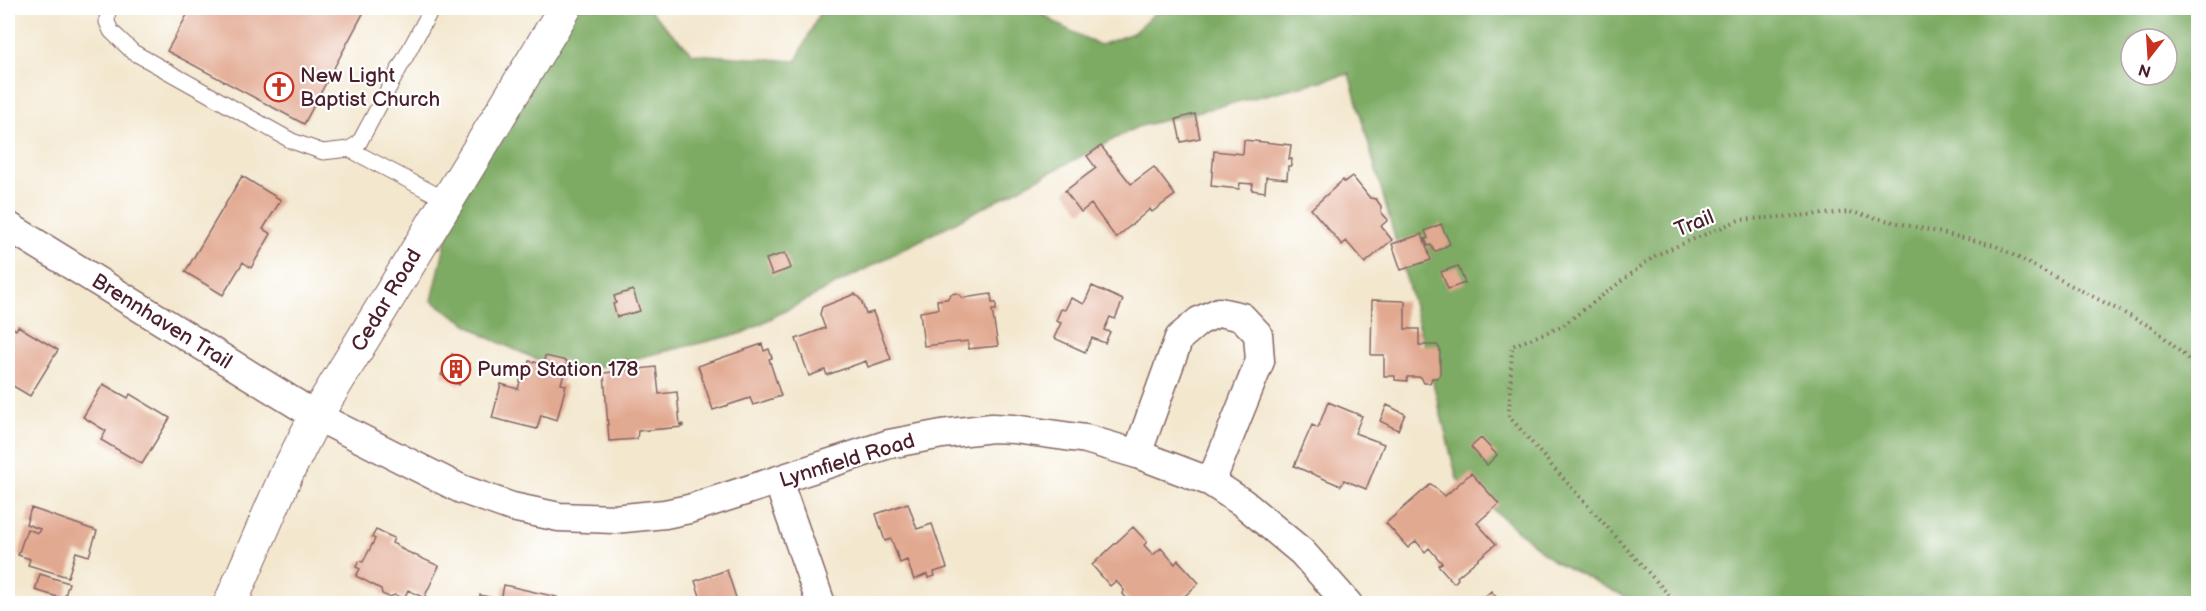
<svg xmlns="http://www.w3.org/2000/svg" width="2206" height="611" viewBox="0 0 2206 611" font-family="'Balsamiq Sans',sans-serif">
  <style>
    .forest { fill: #7dab64; stroke: #646548; stroke-width: 1.5; fill-rule: evenodd }
    .building { fill: #e2a991 }
    .lines { fill: none; stroke-linecap: round; stroke-linejoin: round }
    .lane-casing { stroke: #856564; stroke-width: 17 }
    .street-casing { stroke: #856564; stroke-width: 31 }
    .secondary-casing { stroke: #856564; stroke-width: 35 }
    .path { stroke: #856564; stroke-width: 4; stroke-dasharray: 1.5 4.5; stroke-linecap: butt }
    .lane { stroke: #fff; stroke-width: 15 }
    .street { stroke: #fff; stroke-width: 28 }
    .secondary { stroke: #fff; stroke-width: 33 }
    .labels { text-anchor: middle; stroke-width: 4.5; stroke-linejoin: round; paint-order: stroke }
    .poi-label { font-size: 21px; fill: #4a1f2b; stroke: #fff; text-anchor: start }
    .street-label { font-size: 21px; fill: #4a1f2b; stroke: #fff }
  </style>
  <rect width="100%" height="100%" fill="#fff"/>
  <filter id="ink" filterUnits="userSpaceOnUse"><feTurbulence type="fractalNoise" baseFrequency=".0167" numOctaves="2"/><feDisplacementMap in="SourceGraphic" scale="12" xChannelSelector="R" yChannelSelector="G"/><feConvolveMatrix kernelMatrix="1 2 1 2 8 2 1 2 1" color-interpolation-filters="sRGB"/></filter>
  <filter id="wash" filterUnits="userSpaceOnUse"><feTurbulence type="fractalNoise" baseFrequency=".008" numOctaves="4" result="noise"/><feDisplacementMap in="SourceGraphic" scale="24" xChannelSelector="R" yChannelSelector="G"/><feGaussianBlur stdDeviation="1.35" result="paint"/><feColorMatrix in="noise" values="0 0 0 0 0 0 0 0 0 0 0 0 0 0 0 0 0 1.4 0 .05"/><feComposite in="paint" operator="in"/></filter>
  <g filter="url(#wash)">
    <rect width="100%" height="100%" fill="#f3e7ce"/>
    <path class="forest" d="M570 8H647L693 54 796 61 822 8H1038C1052 25 1080 35 1100 45L1133 33 1161 8H2198V603H1637L1552 560 1457 479 1415 310 1349 74 1137 127 743 333 569 374 487 337 432 301 466 153ZM2131 39H2167V75H2131Z"/>
    <g id="blocks">
      <path class="building" d="M191 8H366L304 124 167 51Z
        M1195 114 1200 138 1181 142 1176 119Z
        M1244 140 1291 145 1289 159H1292L1291 166H1288L1287 179 1266 177 1265 192 1252 190 1253 184 1240 183 1239 189 1211 186 1214 151 1243 154Z
        M1101 146 1131 184 1154 167 1175 195 1152 212 1150 209 1116 238 1091 204 1081 212 1065 191 1096 168 1087 156Z
        M242 176 281 200 263 229 271 234 251 268 243 262 223 295 185 272Z
        M1352 176 1370 198 1376 199 1381 206V212L1388 220 1381 226 1392 240 1365 263 1346 241 1342 245 1311 209 1343 180 1344 182Z
        M1441 224 1450 244 1435 252 1431 245 1428 246 1425 239 1428 238 1425 231Z
        M1422 234 1431 260 1401 270 1392 244Z
        M785 253 791 268 772 275 766 259Z
        M1458 266 1465 283 1448 289 1441 272Z
        M1092 286 1123 300 1115 319 1110 317 1104 330 1110 332 1105 343 1092 338 1085 352 1054 338 1061 323 1056 321 1061 309 1065 310 1071 298 1084 304Z
        M633 290 640 311 617 317 613 304 616 303 614 296Z
        M957 293 963 298 991 294 992 303H996V310H992L998 346 968 349V341L924 346 920 312 938 309 937 300 947 299 951 294Z
        M855 294 861 300 866 314 873 312 891 359 868 367 866 361 827 375 825 370 809 376 796 339 825 328 820 314 822 307Z
        M1372 300 1405 301V329H1419V345H1437L1440 349V375L1437 378H1432L1430 383H1424L1421 377H1407V381L1395 380V376H1384V355H1371Z
        M8 325 16 330 18 326 58 350 30 396 8 383Z
        M762 344 764 351 769 349 772 358 769 359 781 396 753 405 750 398 713 410 698 366Z
        M452 354 470 364 459 385 441 375Z
        M545 356 567 361 561 384 566 385 557 420 541 415 537 429 492 418 501 384 518 389 522 374 526 375 529 361 543 364Z
        M656 367 659 394 677 392 680 425 683 424V427L638 431 637 439 609 441 604 373Z
        M103 384 128 398 130 394 170 418 142 464 101 440 106 431 83 417Z
        M1328 402 1362 416 1355 433 1384 444 1366 489 1344 480 1341 486 1294 466 1312 425 1318 428Z
        M1387 405 1405 414 1398 430 1380 421Z
        M1481 438 1497 455 1487 465 1471 447Z
        M1471 473 1499 504 1477 523 1496 544 1457 577 1458 579 1454 583 1438 565 1442 563 1429 548 1425 552 1416 541 1408 548 1386 523 1431 484 1445 496Z
        M908 503 917 529 932 524 947 568 934 572 935 576 928 578 927 574 914 580 907 560 900 563 891 539 885 541 876 514Z
        M31 508 97 531 89 556 76 552 68 577 28 565 30 559 18 555 27 529 38 533 40 529 26 524Z
        M1133 527 1147 542 1144 545 1153 555 1161 548 1175 564 1178 560 1199 583 1176 604H1131L1123 594 1124 590 1116 581 1110 586 1092 565Z
        M376 530 394 538 392 543 402 548 401 549 439 566 424 598 408 590 404 599 395 595 389 597 382 594 381 589 356 576 360 569 356 567 359 561 363 562 375 539 372 537Z
        M727 570 738 604H689L701 599 695 581Z
        M40 574 69 583 64 599 35 590Z
        M504 585 557 597 556 604H478L480 595 501 600Z
        M1491 591 1502 604H1477Z"/>
    </g>
  </g>
  <g filter="url(#ink)">
    <use href="#blocks" fill-opacity="0" stroke="#856564" stroke-width="1.5"/>
    <g class="lines">
      <g class="lane-casing">
        <path id="lane" d="M108 8 107 22 111 31 133 52 292 141 323 152 349 149 359 143 432 8
          M349 149 446 200"/>
      </g>
      <g class="street-casing">
        <path id="street" d="M8 226 316 416 461 489 512 507 559 517 614 519 665 514 689 509 889 444 942 434 992 428 1014 429 1086 439 1137 454 1211 482 1243 503 1302 552 1348 604
          M1137 454 1179 338 1199 321 1219 312 1242 317 1258 334 1260 361 1211 482
          M778 481 821 604"/>
      </g>
      <g class="secondary-casing">
        <path id="secondary" d="M230 604 286 475 316 416 565 8"/>
      </g>
      <path class="path" d="M1677 604 1550 464 1509 416 1512 346 1561 327 1656 255 1739 220 1850 212 1994 245 2155 329 2198 368"/>
      <use href="#lane" class="lane"/>
      <use href="#street" class="street"/>
      <use href="#secondary" class="secondary"/>
    </g>
  </g>
  <defs>
    <g id="church-ring" transform="scale(1.5)"><circle r="9.5" fill="#fff" stroke="#c8321e" stroke-width="1.5"/><path d="M-1.2-6h2.4v3.5h3.3v2.4h-3.3V6h-2.4V-.1h-3.3v-2.4h3.3Z" fill="#c8321e"/></g>
    <g id="building-ring" transform="scale(1.5)"><circle r="9.5" fill="#fff" stroke="#c8321e" stroke-width="1.5"/><path d="M-4-6H4V6H1V3H-1V6H-4ZM-2.5-4.3h1.7v1.8h-1.7ZM.8-4.3h1.7v1.8H.8ZM-2.5-1h1.7V.8h-1.7ZM.8-1h1.7V.8H.8Z" fill="#c8321e"/></g>
  </defs>
  <g fill-rule="evenodd">
    <use href="#church-ring" x="279" y="87"/>
    <use href="#building-ring" x="456" y="369"/>
  </g>
  <g class="labels">
    <g class="poi-label">
      <text x="300" y="82">New Light<tspan x="300" dy="24">Baptist Church</tspan></text>
      <text x="477" y="376">Pump Station 178</text>
    </g>
    <g class="street-label">
      <text transform="translate(1694 223) rotate(-22)" y="7">Trail</text>
      <text transform="translate(386 300) rotate(-59)" y="7">Cedar Road</text>
      <text transform="translate(162 321) rotate(32)" y="7">Brennhaven Trail</text>
      <text transform="translate(847 460) rotate(-17)" y="7">Lynnfield Road</text>
    </g>
  </g>
  <rect width="2206" height="611" fill="none" stroke="#fff" stroke-width="30"/>
  <g transform="translate(2149 57) rotate(197)"><circle r="28" fill="#ffffff" stroke="#b7a5aa" stroke-width="1.5"/>
  <path d="M0-4.5L10 22L0 15L-10 22Z" fill="#c8321e"/>
  <text y="-9" font-size="16" font-weight="bold" text-anchor="middle" fill="#4a1f2b">N</text>
  </g>
</svg>
